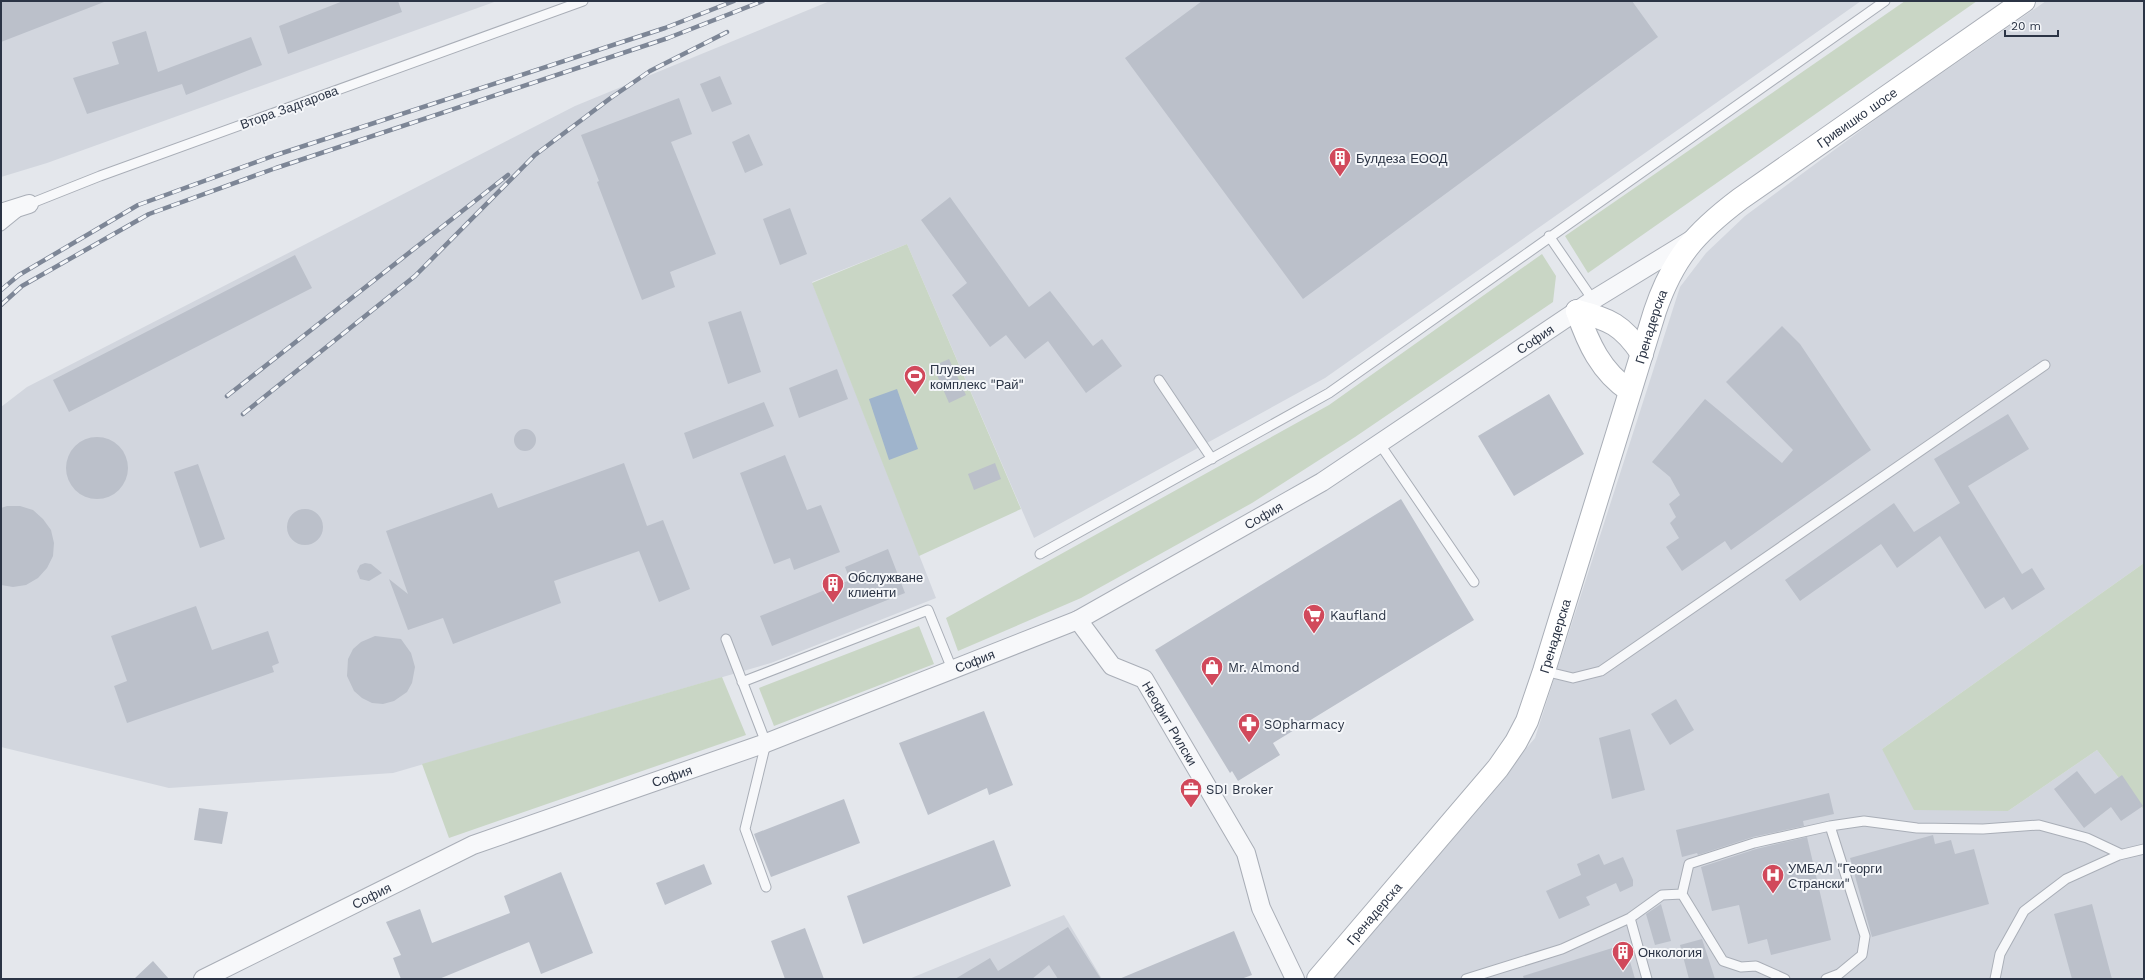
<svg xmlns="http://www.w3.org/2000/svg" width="2145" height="980" viewBox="0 0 2145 980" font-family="'Work Sans',sans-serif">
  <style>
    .built { fill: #d2d6de }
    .green { fill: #c9d6c5 }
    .water { fill: #9fb4cc }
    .building { fill: #bbc0ca }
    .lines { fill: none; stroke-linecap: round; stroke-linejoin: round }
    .lane-casing { stroke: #a9aeb7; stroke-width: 11 }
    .street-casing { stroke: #a9aeb7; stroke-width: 20 }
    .secondary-casing { stroke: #a9aeb7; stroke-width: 24 }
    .lane { stroke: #f7f8fa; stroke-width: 9 }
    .street { stroke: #f7f8fa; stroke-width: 18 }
    .secondary { stroke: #fff; stroke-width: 22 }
    .rail-casing { stroke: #7d8696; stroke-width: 4.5 }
    .rail { stroke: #f4f6f9; stroke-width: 3; stroke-dasharray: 9; stroke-linecap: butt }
    .labels { text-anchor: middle; stroke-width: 4; stroke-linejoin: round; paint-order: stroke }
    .street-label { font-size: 13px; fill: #2b3445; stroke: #f4f6f9 }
    .poi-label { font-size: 13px; fill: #2b3445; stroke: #f4f6f9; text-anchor: start }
  </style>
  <rect width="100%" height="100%" fill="#e4e7ec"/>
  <path class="built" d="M1 1H497L47 163 1 177Z
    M830 1H1861L1325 378 1034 538 907 244 812 282 936 598 771 663 393 773 169 788 1 747V407L27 387 575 106Z
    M2046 1H2144V563L1882 749 2008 811 2097 750 2144 810V979H1331L1535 738 1680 287 1706 253 1745 216 1887 111Z
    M1064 915 1102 979H909Z"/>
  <path class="green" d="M1905 1H1977L1588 273 1565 236Z
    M907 244 1021 509 919 556 812 283Z
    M1542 254 1556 276 1553 302 1355 437 1252 503 1081 598 958 651 946 618 1329 405Z
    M2144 563V810L2097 750 2008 811 1914 810 1882 749Z
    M919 626 934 664 774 726 759 688Z
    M722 677 746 735 449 838 422 764Z"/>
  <path class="water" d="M897 389 918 449 889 460 869 399Z"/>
  <path class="building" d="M1 1H104V2L1 42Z
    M343 1H398L402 12 288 54 279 26Z
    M1202 1H1632L1658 37 1303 299 1125 58Z
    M146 31 158 72 251 37 262 65 186 95 182 84 87 114 73 78 119 64 112 42Z
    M720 76 732 104 712 112 700 84Z
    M679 98 692 134 671 142 716 254 670 272 675 287 642 300 597 182 599 181 581 135Z
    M749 134 763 165 745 173 732 142Z
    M950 197 1029 307 1050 291 1093 346 1102 339 1122 366 1086 393 1048 341 1025 359 1006 335 990 347 952 295 967 283 921 220Z
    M790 208 807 254 780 265 763 219Z
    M295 255 312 288 69 412 53 380Z
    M741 311 761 372 728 384 708 322Z
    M1782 326 1800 344 1871 450 1731 550 1725 541 1682 571 1666 547 1679 538 1670 523 1676 517 1669 504 1680 495 1670 477 1652 462 1705 399 1782 463 1793 450 1726 382Z
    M949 359 966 395 949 403 933 366Z
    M837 369 848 399 799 418 789 388Z
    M1549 394 1584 454 1514 496 1478 436Z
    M764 402 774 426 693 459 684 433Z
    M2008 414 2029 449 1968 486 2022 574 2032 568 2045 589 2012 610 2004 597 1985 609 1940 536 1897 568 1881 544 1800 601 1785 580 1894 503 1914 532 1960 503 1934 459Z
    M514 440a11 11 0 1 1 22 0a11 11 0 1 1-22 0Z
    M66 468a31 31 0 1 1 62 0a31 31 0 1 1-62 0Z
    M785 455 807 510 821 505 840 552 794 570 790 558 774 564 740 473Z
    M624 463 647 526 663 520 690 589 659 602 639 551 554 581 561 603 453 644 443 618 408 630 389 579 408 594 386 531 492 493 498 508Z
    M995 463 1001 479 974 490 968 474Z
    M198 464 225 539 200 548 174 472Z
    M1401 499 1474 620 1273 743 1280 755 1238 781 1232 771 1230 773 1155 650Z
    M7 506H20L33 510 43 519 51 530 54 543 53 556 47 568 38 578 26 585 13 587 1 585V508Z
    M287 527a18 18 0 1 1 36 0a18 18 0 1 1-36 0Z
    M888 549 905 593 772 646 760 616 850 580 845 567Z
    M365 563 371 564 382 573 369 581 360 579 357 571 360 565Z
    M196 606 212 650 268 631 279 663 272 666 274 672 127 723 114 686 127 681 111 636Z
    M375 636 401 639 411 653 415 667 412 683 407 692 394 701 383 704 372 703 362 698 354 691 347 676 348 659 353 649 361 642Z
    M1676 699 1694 730 1670 745 1651 714Z
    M984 711 1013 785 989 795 987 788 928 815 899 743Z
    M1630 729 1645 790 1612 799 1599 738Z
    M2077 771 2095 794 2122 775 2143 806 2121 821 2111 807 2084 828 2054 789Z
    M1829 793 1834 814 1803 821 1804 826 1753 837 1698 855 1697 853 1682 857 1676 830Z
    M844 799 860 843 771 877 754 834Z
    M199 808 228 812 222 844 194 840Z
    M1933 835 1935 844 1951 840 1955 854 1974 849 1989 904 1872 937 1850 858Z
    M1807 837 1831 940 1771 955 1767 939 1748 944 1739 905 1712 911 1701 867 1756 849Z
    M994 840 1011 886 863 944 847 896Z
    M1599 854 1604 865 1623 857 1633 880V886L1620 892 1616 883 1586 897 1590 905 1559 919 1546 891 1581 875 1577 864Z
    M704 864 712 884 665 905 656 883Z
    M561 872 593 953 541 974 529 942 439 979H401L393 958 401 955 386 922 420 909 432 943 510 913 504 896Z
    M1661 904 1671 941 1655 945 1646 914Z
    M2092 904 2112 979H2072L2054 914Z
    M1068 927 1101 979H1058L1049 965 1032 979H955L990 958 998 971Z
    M805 928 824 979H785L771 941Z
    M1234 931 1252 975 1241 979H1119Z
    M1702 939 1715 979H1689L1680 945Z
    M1625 944 1635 979H1524L1523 976Z
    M153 961 169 979H134Z"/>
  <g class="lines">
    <g class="lane-casing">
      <path id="lane" d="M27 205 100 176 583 1
        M1 226 17 213
        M1549 236 1593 300
        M1159 380 1212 459
        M1379 443 1474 582
        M1040 554 1329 393 1885 1
        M726 639 766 743 745 829 766 887
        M1544 671 1573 678 1601 671 2045 365
        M742 682 928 610 952 669
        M1830 826 1864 821 1917 828 1983 829 2039 825 2087 838 2121 854
        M1682 894 1689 864 1754 843 1830 826 1865 936 1862 955 1839 974 1826 979
        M1630 918 1647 979
        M1466 979 1562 949 1630 918 1662 895 1682 894 1723 961 1741 967 1756 966 1785 979
        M1995 979 2000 954 2024 911 2066 879 2119 855 2144 849"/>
    </g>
    <g class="street-casing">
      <g id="street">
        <path d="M1 213 29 204"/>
        <path id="s1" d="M1078 620 1112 666 1144 679 1246 853 1261 908 1295 979"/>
        <path id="s2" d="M203 979 473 845 766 743 1078 620 1322 482 1593 300 1691 240"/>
      </g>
    </g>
    <g class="secondary-casing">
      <g id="secondary">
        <path d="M1577 311C1588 343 1601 372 1630 391"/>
        <path d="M1577 311C1609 319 1623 325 1642 354"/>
        <path id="s3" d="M1318 979 1498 768 1516 742 1527 721 1544 671 1655 311C1673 258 1695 233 1740 199L2024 1"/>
      </g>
    </g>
    <use href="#lane" class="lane"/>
    <use href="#street" class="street"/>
    <use href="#secondary" class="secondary"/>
    <g class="rail-casing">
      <path id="rail" d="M1 290 19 275 138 205 273 156 665 28 734 1
        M1 305 22 286 149 214 276 168 668 38 763 1
        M227 396 508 175
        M243 414 415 276 535 155 612 97 650 71 727 32"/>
    </g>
    <use href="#rail" class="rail"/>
  </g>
  <defs>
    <g id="building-pin" transform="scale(1.15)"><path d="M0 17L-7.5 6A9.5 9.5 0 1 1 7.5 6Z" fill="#d1495b" stroke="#f4f6f9"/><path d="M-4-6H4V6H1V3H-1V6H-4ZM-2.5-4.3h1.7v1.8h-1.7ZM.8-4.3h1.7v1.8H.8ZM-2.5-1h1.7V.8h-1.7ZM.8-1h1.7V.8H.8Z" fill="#fff"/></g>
    <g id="stadium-pin" transform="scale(1.15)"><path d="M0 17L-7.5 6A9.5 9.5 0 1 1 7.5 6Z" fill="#d1495b" stroke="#f4f6f9"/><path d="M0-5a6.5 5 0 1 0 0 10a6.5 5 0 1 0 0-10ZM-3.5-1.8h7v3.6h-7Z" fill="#fff"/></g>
    <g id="supermarket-pin" transform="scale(1.15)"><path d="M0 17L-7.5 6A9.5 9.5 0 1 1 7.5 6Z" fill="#d1495b" stroke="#f4f6f9"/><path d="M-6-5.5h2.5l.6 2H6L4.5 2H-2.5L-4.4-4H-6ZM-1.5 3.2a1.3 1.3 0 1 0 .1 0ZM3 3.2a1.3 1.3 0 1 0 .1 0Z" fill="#fff"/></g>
    <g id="shop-pin" transform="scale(1.15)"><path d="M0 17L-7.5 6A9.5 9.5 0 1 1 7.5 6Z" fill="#d1495b" stroke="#f4f6f9"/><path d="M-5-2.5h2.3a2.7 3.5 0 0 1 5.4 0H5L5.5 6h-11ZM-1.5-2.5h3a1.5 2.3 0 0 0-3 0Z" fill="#fff"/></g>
    <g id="pharmacy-pin" transform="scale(1.15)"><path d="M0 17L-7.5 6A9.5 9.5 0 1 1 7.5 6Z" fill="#d1495b" stroke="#f4f6f9"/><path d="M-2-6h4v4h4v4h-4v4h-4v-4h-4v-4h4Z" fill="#fff"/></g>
    <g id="office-pin" transform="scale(1.15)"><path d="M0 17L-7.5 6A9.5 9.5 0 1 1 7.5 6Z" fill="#d1495b" stroke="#f4f6f9"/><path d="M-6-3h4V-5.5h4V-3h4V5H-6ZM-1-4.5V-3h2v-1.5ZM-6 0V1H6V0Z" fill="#fff"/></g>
    <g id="hospital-pin" transform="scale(1.15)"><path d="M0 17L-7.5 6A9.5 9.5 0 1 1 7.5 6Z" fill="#d1495b" stroke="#f4f6f9"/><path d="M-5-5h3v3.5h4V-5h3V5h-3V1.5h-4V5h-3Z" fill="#fff"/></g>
  </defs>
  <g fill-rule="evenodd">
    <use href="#building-pin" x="1340" y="158"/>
    <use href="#stadium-pin" x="915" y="376"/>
    <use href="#building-pin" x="833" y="584"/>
    <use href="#supermarket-pin" x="1314" y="615"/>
    <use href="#shop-pin" x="1212" y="667"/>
    <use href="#pharmacy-pin" x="1249" y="724"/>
    <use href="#office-pin" x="1191" y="789"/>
    <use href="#hospital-pin" x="1773" y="875"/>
    <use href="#building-pin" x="1623" y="952"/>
  </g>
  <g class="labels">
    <g class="street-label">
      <text transform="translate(289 107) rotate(-20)" y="5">Втора Задгарова</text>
      <text dy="5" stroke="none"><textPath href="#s3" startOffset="1048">Гривишко шосе</textPath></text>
      <text dy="5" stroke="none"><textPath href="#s3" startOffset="746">Гренадерска</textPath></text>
      <text dy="5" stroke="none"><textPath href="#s2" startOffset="1484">София</textPath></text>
      <text dy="5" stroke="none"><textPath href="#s2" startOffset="1160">София</textPath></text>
      <text dy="5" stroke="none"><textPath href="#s3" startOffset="422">Гренадерска</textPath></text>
      <text dy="5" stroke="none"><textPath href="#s2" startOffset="836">София</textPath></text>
      <text dy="5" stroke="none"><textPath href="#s1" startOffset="143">Неофит Рилски</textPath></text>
      <text dy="5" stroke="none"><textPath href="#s2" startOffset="512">София</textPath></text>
      <text dy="5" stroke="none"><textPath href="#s2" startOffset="188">София</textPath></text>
      <text dy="5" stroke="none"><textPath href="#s3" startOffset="86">Гренадерска</textPath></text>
    </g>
    <g class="poi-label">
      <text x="1356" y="163">Булдеза ЕООД</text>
      <text x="930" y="374">Плувен<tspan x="930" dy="15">комплекс "Рай"</tspan></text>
      <text x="848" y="582">Обслужване<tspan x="848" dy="15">клиенти</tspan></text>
      <text x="1330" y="620">Kaufland</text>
      <text x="1228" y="672">Mr. Almond</text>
      <text x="1264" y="729">SOpharmacy</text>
      <text x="1206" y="794">SDI Broker</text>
      <text x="1788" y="873">УМБАЛ "Георги<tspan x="1788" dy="15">Странски"</tspan></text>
      <text x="1638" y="957">Онкология</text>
    </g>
  </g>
  <rect width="2145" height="980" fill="none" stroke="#2b3445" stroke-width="4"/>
  <path d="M2005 30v6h53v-6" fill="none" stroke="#2b3445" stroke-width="2"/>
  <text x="2011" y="30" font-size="12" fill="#2b3445" stroke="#f4f6f9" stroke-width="3" paint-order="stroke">20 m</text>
</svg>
